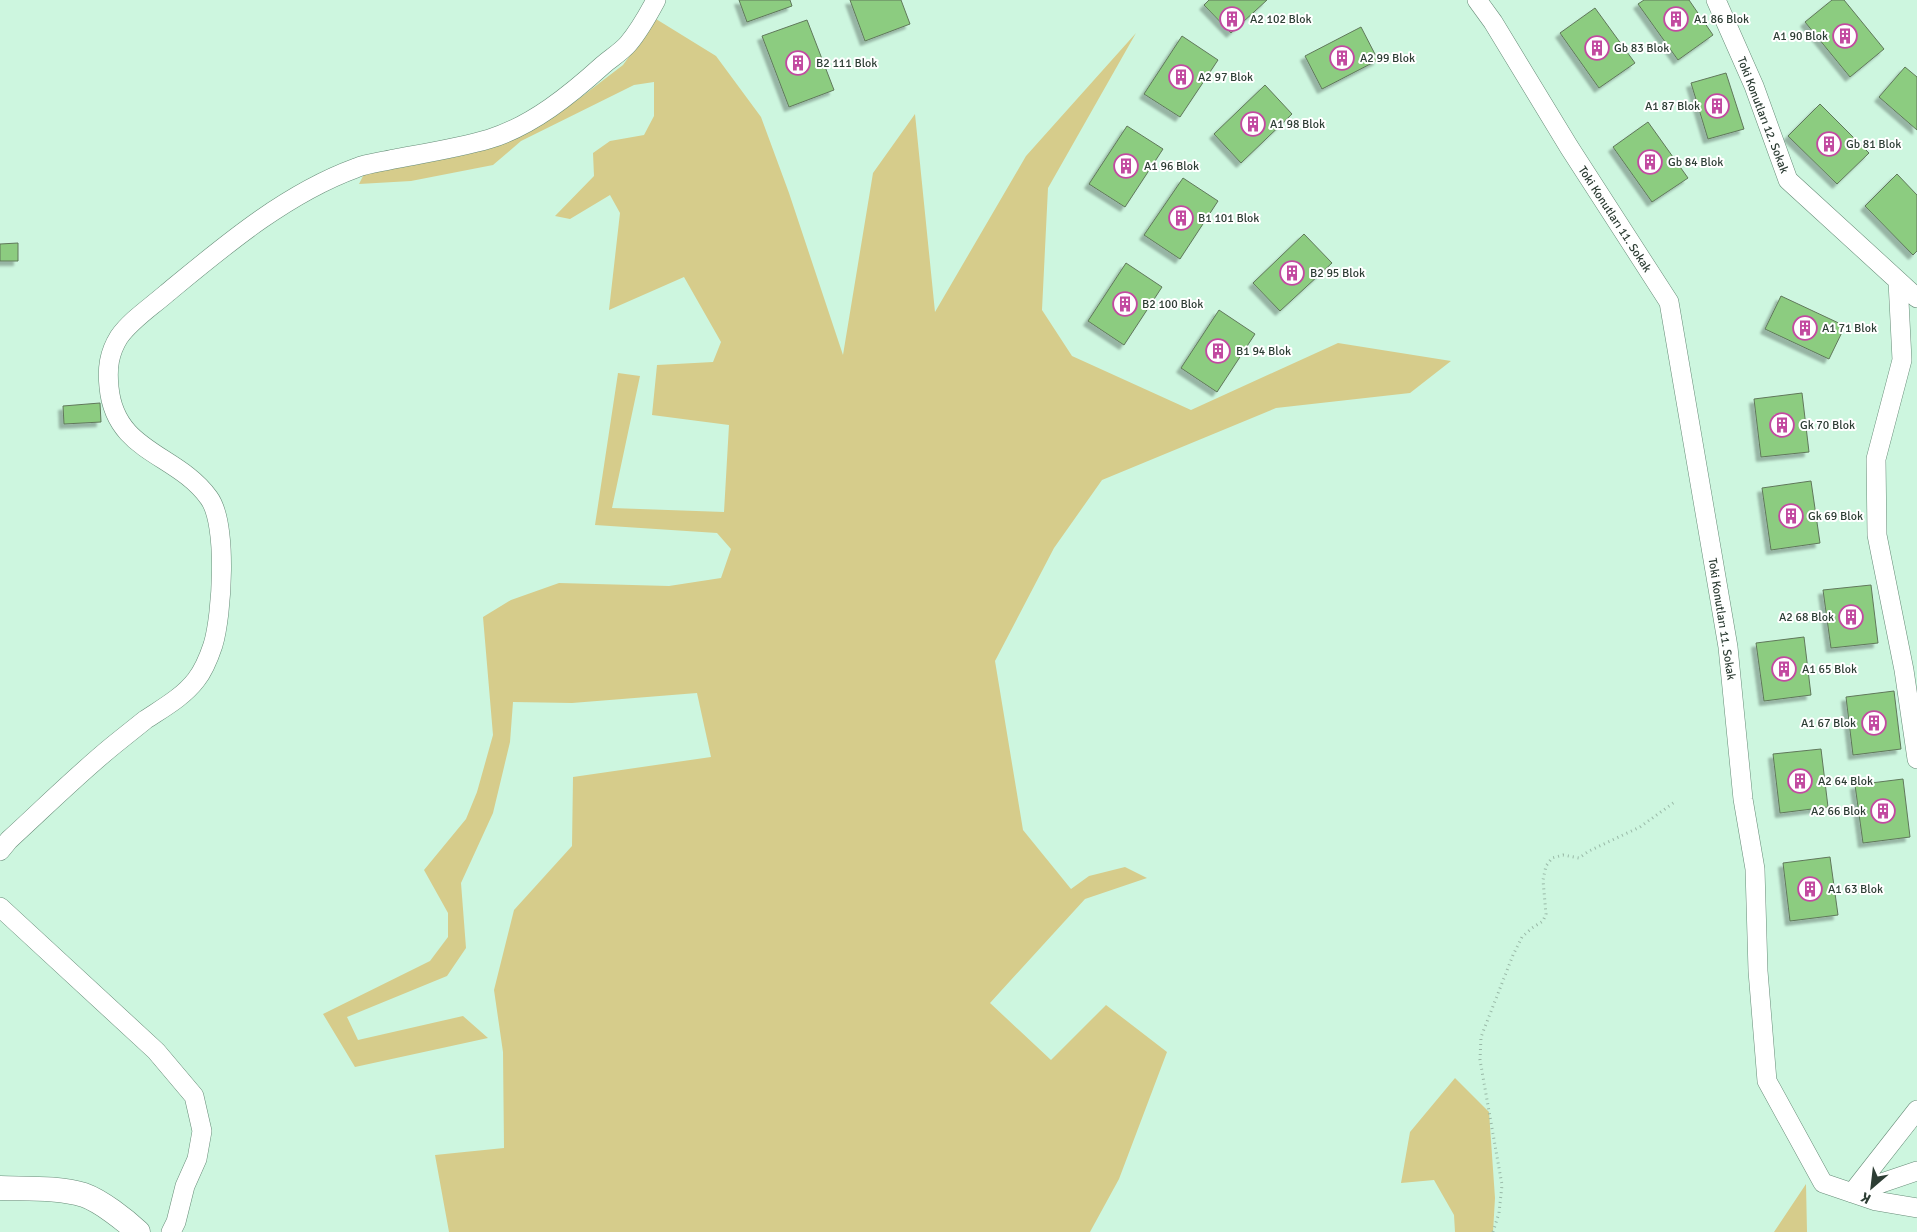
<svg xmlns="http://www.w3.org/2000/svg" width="1917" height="1232" viewBox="0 0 1917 1232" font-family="Signika,sans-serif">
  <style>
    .green { fill: #d6cc8b }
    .building { fill: #8ccc80; stroke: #60785b; filter: url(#shadow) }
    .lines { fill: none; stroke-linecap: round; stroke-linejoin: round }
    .minor-casing { stroke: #678c78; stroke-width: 20 }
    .tertiary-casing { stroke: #678c78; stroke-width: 25 }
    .path { stroke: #99b9a7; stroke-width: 3; stroke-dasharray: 1 4; stroke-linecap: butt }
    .minor { stroke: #fff; stroke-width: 19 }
    .tertiary { stroke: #fff; stroke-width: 24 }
    .labels { text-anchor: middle; stroke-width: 4; stroke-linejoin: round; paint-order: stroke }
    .poi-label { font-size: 12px; fill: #2d3d34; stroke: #fff; text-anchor: start }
    .street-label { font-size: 12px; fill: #2d3d34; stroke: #fff }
  </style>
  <defs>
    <filter id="shadow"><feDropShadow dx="-4.5" dy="4.5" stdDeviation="1" flood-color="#0004"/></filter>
  </defs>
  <rect width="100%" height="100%" fill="#cdf6df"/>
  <path class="green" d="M656 19 716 56 761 117 789 193 843 355 873 173 915 114 935 312 1026 156 1136 33 1048 188 1042 310 1072 356 1191 410 1338 343 1451 361 1410 393 1276 408 1102 480 1054 548 995 661 1023 830 1071 889 1089 876 1125 867 1147 878 1085 899 990 1003 1051 1060 1106 1005 1167 1052 1119 1179 1090 1232H449L435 1155 504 1148 503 1052 494 990 514 910 572 846 573 777 711 757 697 693 572 703 513 702 510 742 493 813 461 883 466 948 447 976 347 1017 358 1040 463 1016 488 1038 355 1067 323 1014 430 961 448 937V913L424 870 466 819 477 792 493 735 483 617 511 600 559 583 669 586 721 578 731 549 717 533 595 525 618 373 640 376 612 508 724 512 729 425 652 415 657 365 713 362 721 342 684 277 609 310 620 213 610 195 570 219 555 216 594 176 593 153 610 141 644 135 654 116V82L634 85 521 141 493 165 411 181 359 184 364 174 492 147 576 101 623 65Z
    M1455 1078 1489 1112 1495 1198 1493 1232H1455L1454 1215 1434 1180 1401 1183 1410 1132Z
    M1806 1184 1807 1232H1774Z"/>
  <path class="building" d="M739 0H790L792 6 747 22Z
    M850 0H901L910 24 865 41Z
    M1209 0H1267L1231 33 1204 5Z
    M1644 0H1689L1713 35 1678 60 1638 4Z
    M1832 0H1844L1884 49 1850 77 1805 22Z
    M1595 8 1635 63 1599 88 1560 33Z
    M807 20 834 90 789 107 762 36Z
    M1361 27 1378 60 1322 89 1305 56Z
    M1182 36 1218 60 1180 117 1144 94Z
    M1905 67 1917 77V130L1879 97Z
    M1726 73 1744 129 1708 139 1691 83Z
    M1265 85 1292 114 1241 163 1214 134Z
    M1820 104 1869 153 1837 184 1788 136Z
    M1648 122 1688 178 1652 202 1613 147Z
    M1127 126 1163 149 1125 207 1089 184Z
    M1897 174 1917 195V251L1913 255 1865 206Z
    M1183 178 1218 201 1180 259 1144 235Z
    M1304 234 1332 263 1280 311 1253 283Z
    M18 243V261H0V244Z
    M1126 263 1162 287 1124 345 1088 321Z
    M1781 296 1845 326 1829 359 1765 329Z
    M1219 310 1255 334 1217 392 1181 368Z
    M1802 393 1809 452 1761 457 1754 399Z
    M100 403 101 422 64 424 63 406Z
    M1811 481 1820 543 1771 550 1762 488Z
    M1871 585 1878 643 1831 648 1823 590Z
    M1804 637 1811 695 1764 701 1756 643Z
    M1894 691 1901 749 1853 755 1846 697Z
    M1821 749 1828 807 1780 813 1773 754Z
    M1903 779 1910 837 1863 843 1855 785Z
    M1830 857 1838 915 1790 921 1783 863Z"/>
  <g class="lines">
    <g class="minor-casing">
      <path id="minor" d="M1477 0 1493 22 1569 147 1669 302 1728 647 1743 799 1755 869 1758 971 1767 1081 1823 1183 1876 1201 1917 1208
        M1716 0 1754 86 1788 180 1917 298
        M1898 281 1902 360 1876 459 1877 535 1904 670 1917 759
        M0 851 9 840C44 808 78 774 115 744 125 736 135 728 145 720 163 708 183 697 196 680 204 670 209 657 213 645 222 615 228 524 209 498 177 453 115 453 109 387 107 368 109 353 119 337 131 320 151 307 167 293 224 246 285 194 356 168 368 163 382 162 394 159 426 153 458 148 489 139 532 126 571 94 603 65 611 58 621 52 628 44 639 31 648 15 656 0
        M0 907 156 1051 194 1096 202 1131 197 1159 185 1186 176 1222 171 1232
        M1852 1193 1917 1110
        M1852 1193 1917 1171"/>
    </g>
    <g class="tertiary-casing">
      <path id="tertiary" d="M0 1188C27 1189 58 1187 84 1195 101 1201 125 1220 138 1232"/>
    </g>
    <path class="path" d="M1493 1232 1499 1213 1502 1185 1480 1060 1481 1037 1513 955 1522 937 1532 928 1543 921 1546 914 1543 880 1546 866 1552 858 1563 855 1579 858 1589 851 1640 827 1676 801"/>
    <use href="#minor" class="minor"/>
    <use href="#tertiary" class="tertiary"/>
  </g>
  <defs>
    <g id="building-ring" transform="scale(1.25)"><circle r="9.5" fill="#fff" stroke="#c24aa0" stroke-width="1.5"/><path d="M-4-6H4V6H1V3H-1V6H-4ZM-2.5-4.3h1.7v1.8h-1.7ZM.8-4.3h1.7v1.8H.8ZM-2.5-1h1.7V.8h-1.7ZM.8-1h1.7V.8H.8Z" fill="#c24aa0"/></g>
  </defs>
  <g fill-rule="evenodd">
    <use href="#building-ring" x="1232" y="19"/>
    <use href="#building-ring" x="1676" y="19"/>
    <use href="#building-ring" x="1845" y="36"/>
    <use href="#building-ring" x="1597" y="48"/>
    <use href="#building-ring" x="1342" y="58"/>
    <use href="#building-ring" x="798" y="63"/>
    <use href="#building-ring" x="1181" y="77"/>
    <use href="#building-ring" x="1717" y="106"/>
    <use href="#building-ring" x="1253" y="124"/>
    <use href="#building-ring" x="1829" y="144"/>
    <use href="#building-ring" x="1650" y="162"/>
    <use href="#building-ring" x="1126" y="166"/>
    <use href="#building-ring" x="1181" y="218"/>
    <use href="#building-ring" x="1292" y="273"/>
    <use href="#building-ring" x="1125" y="304"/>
    <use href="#building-ring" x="1805" y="328"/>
    <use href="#building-ring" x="1218" y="351"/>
    <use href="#building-ring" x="1782" y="425"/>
    <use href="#building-ring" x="1791" y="516"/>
    <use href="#building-ring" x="1851" y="617"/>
    <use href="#building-ring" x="1784" y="669"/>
    <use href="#building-ring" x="1874" y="723"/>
    <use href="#building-ring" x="1800" y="781"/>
    <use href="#building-ring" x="1883" y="811"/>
    <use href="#building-ring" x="1810" y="889"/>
  </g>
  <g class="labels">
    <g class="poi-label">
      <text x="1250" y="23">A2 102 Blok</text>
      <text x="1694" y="23">A1 86 Blok</text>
      <text x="1828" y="40" text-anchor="end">A1 90 Blok</text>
      <text x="1614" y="52">Gb 83 Blok</text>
      <text x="1360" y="62">A2 99 Blok</text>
      <text x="816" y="67">B2 111 Blok</text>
      <text x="1198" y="81">A2 97 Blok</text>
      <text x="1700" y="110" text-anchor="end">A1 87 Blok</text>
      <text x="1270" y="128">A1 98 Blok</text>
      <text x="1846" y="148">Gb 81 Blok</text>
      <text x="1668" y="166">Gb 84 Blok</text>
      <text x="1144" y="170">A1 96 Blok</text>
      <text x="1198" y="222">B1 101 Blok</text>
      <text x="1310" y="277">B2 95 Blok</text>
      <text x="1142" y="308">B2 100 Blok</text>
      <text x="1822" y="332">A1 71 Blok</text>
      <text x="1236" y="355">B1 94 Blok</text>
      <text x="1800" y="429">Gk 70 Blok</text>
      <text x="1808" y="520">Gk 69 Blok</text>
      <text x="1834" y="621" text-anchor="end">A2 68 Blok</text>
      <text x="1802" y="673">A1 65 Blok</text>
      <text x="1856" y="727" text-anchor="end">A1 67 Blok</text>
      <text x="1818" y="785">A2 64 Blok</text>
      <text x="1866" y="815" text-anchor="end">A2 66 Blok</text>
      <text x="1828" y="893">A1 63 Blok</text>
    </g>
    <g class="street-label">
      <text transform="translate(1763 115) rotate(69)" y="4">Toki Konutları 12. Sokak</text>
      <text transform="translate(1615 219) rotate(57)" y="4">Toki Konutları 11. Sokak</text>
      <text transform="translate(1722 619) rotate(81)" y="4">Toki Konutları 11. Sokak</text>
    </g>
  </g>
  <g transform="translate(1872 1187) rotate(208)" stroke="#ffffff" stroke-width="4" paint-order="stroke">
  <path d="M0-4L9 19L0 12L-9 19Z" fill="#2d3d34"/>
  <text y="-8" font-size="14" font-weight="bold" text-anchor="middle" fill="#2d3d34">K</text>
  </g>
</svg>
